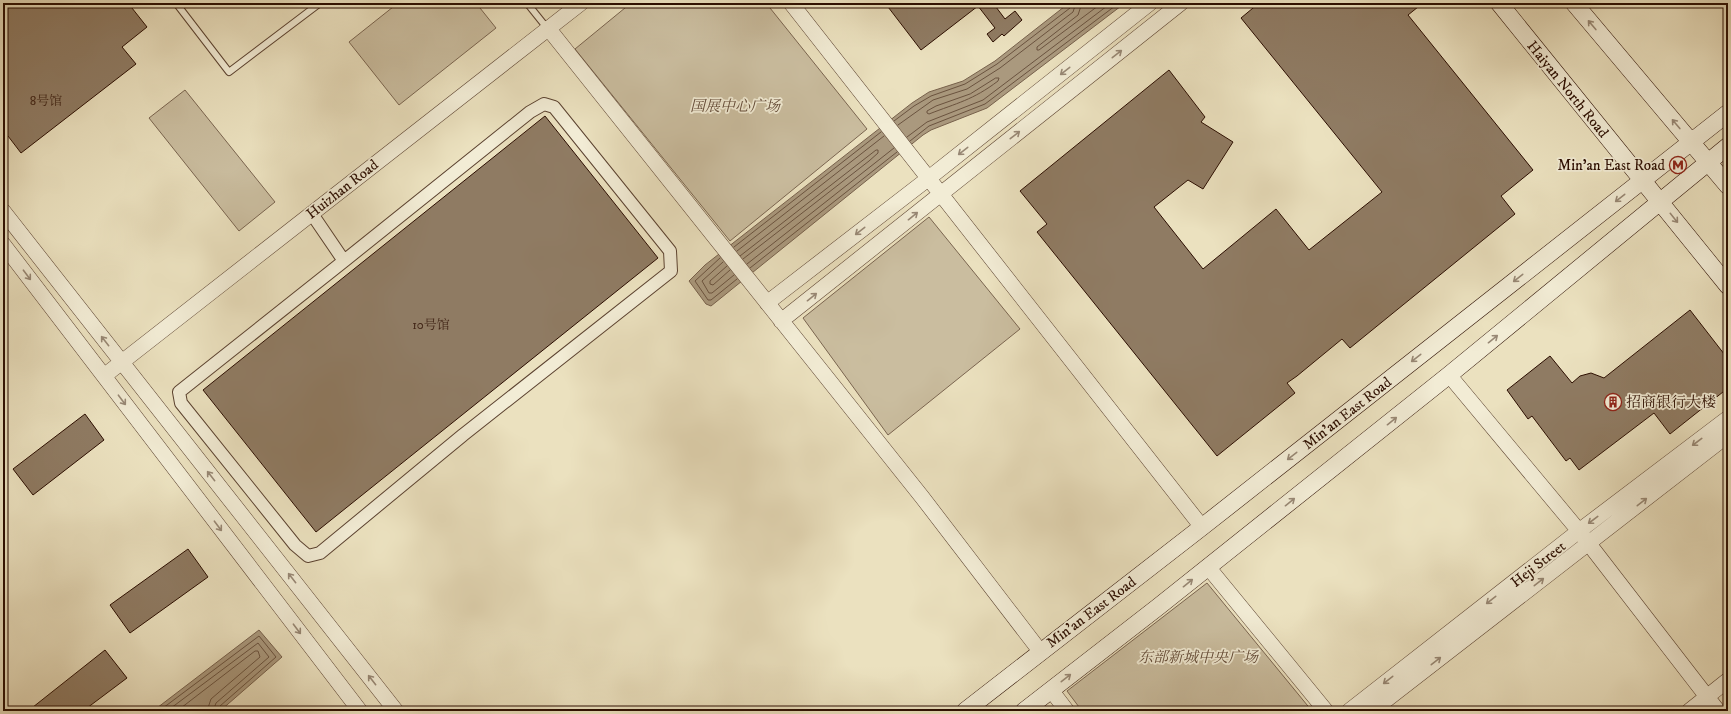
<svg xmlns="http://www.w3.org/2000/svg" width="1731" height="714" viewBox="0 0 1731 714" font-family="'IM FELL DW Pica','Noto Serif SC',serif">
  <style>
    .green { fill: #cabd9f; stroke: #7a6550 }
    .water { fill: #aa997e; stroke: #77614c }
    .lines { fill: none; stroke-linecap: round; stroke-linejoin: round }
    .shore { stroke: #6a533f; stroke-width: 1 }
    .building { fill: #8f7b63; stroke: #2b0d00 }
    .service-casing { stroke: #5b4230; stroke-width: 8 }
    .minor-casing { stroke: #5b4230; stroke-width: 14 }
    .tertiary-casing { stroke: #5b4230; stroke-width: 16 }
    .secondary-casing { stroke: #2b0d00; stroke-width: 18 }
    .service { stroke: #f2ecd5; stroke-width: 6 }
    .minor { stroke: #f2ecd5; stroke-width: 12 }
    .tertiary { stroke: #f2ecd5; stroke-width: 15 }
    .secondary { stroke: #f2ecd5; stroke-width: 17 }
    .oneway { stroke: #988875 }
    .labels { text-anchor: middle; stroke-width: 3.5; stroke-linejoin: round; paint-order: stroke }
    .number-label { font-size: 13px; fill: #442819 }
    .street-label { font-size: 15px; fill: #2b0d00; stroke: #f2ecd5 }
    .park-label { font-size: 15px; font-style: italic; fill: #634b38; stroke: #f2ecd5 }
    .poi-label { font-size: 15px; fill: #2b0d00; stroke: #f2ecd5; text-anchor: end }
  </style>
  <rect width="100%" height="100%" fill="#ebe1bf"/>
  <filter id="stains"><feTurbulence type="fractalNoise" baseFrequency=".005" numOctaves="4"/><feColorMatrix values="0 0 0 0 .2 0 0 0 0 .09 0 0 0 0 .02 0 0 0 .5 -.17"/></filter>
  <radialGradient id="worn" r=".72"><stop offset=".6" stop-color="#630" stop-opacity="0"/><stop offset="1" stop-color="#630" stop-opacity=".3"/></radialGradient>
  <path class="green" d="M398 3H476L496 28 399 105 349 42Z
    M631 3H766L867 129 730 241 575 49Z
    M185 90 275 202 239 231 149 118Z
    M929 217 1020 329 888 435 803 318Z
    M1207 583 1312 711H1082L1067 691Z"/>
  <path class="water" d="M1069 3H1125L987 108 931 130 923 135 711 306 706 304 689 281 705 265 912 103 929 92 963 81 995 61Z
    M259 630 282 657 220 711H153Z"/>
  <g class="lines">
    <path class="shore" d="M1082 3 1078 15 1037 47V50H1039L1102 3
      M996 78H999L998 81C973 100 957 103 929 114L927 113V111L936 106 970 94Z
      M894 121 914 106 931 96 965 84 997 64 1070 8 1071 3
      M898 125 933 100 967 89 1000 68 1073 12 1076 3
      M907 137 927 122 983 100 1111 3
      M910 141 929 126 985 104 1119 3
      M734 247 881 132
      M737 251 884 136
      M740 256 876 150H878V153L869 161 743 259
      M720 258 695 281 708 300H711L737 279
      M723 262 702 281 709 293H712L734 275
      M747 264 894 148
      M727 266 710 281V284L713 285 730 270
      M750 268 897 152
      M159 711 259 636 276 657 220 706 218 711
      M167 711 258 643 269 657 216 703 213 711
      M177 711 255 651H258L260 657 211 699 207 711"/>
  </g>
  <path class="building" d="M3 3H128L147 27 122 47 136 64 21 153 8 136 3 140Z
    M128 3H136L131 7Z
    M885 3H993L1005 19 1015 11 1022 20 1004 36 1002 34 993 42 987 34 995 28 978 6 921 50Z
    M1259 3H1423L1408 15 1533 170 1501 196 1515 214 1350 348 1342 339 1297 376 1287 383 1295 393 1217 456 1037 232 1047 224 1020 191 1169 70 1205 117 1201 122 1233 142 1203 189 1188 180 1154 207 1203 269 1276 209 1309 250 1382 192 1241 18Z
    M545 116 658 258 316 532 203 390Z
    M1690 310 1728 359V388L1670 434 1654 413 1579 470 1570 458 1566 461 1532 416 1528 419 1507 390 1550 356 1572 383 1580 376 1591 373 1604 378Z
    M85 414 104 440 33 495 13 469Z
    M188 549 208 577 130 633 110 605Z
    M105 650 127 678 83 711H28Z"/>
  <g class="lines">
    <g class="service-casing">
      <path id="service" d="M176 3 229 72 320 3
        M527 3 547 28"/>
    </g>
    <g class="minor-casing">
      <path id="minor" d="M312 214 344 261 179 392 181 403 295 545 308 556 320 553 463 435 671 271 670 251 554 107 544 104 530 112 344 261"/>
    </g>
    <g class="tertiary-casing">
      <path id="tertiary" d="M791 3 1202 527
        M548 28 922 497 1040 651
        M3 211 396 711
        M3 244 360 711
        M767 303 929 178 1150 3
        M781 321 1181 3
        M1449 375 1579 531 1718 711
        M104 376 581 3
        M1208 567 1326 711
        M1051 690 1067 711
        M1349 711 1579 531 1728 418
        M1372 711 1728 435
        M1689 711 1728 680"/>
    </g>
    <g class="secondary-casing">
      <path id="secondary" d="M1499 3 1728 286
        M1574 3 1728 186
        M965 711 1202 527 1728 113
        M1024 711 1158 607 1449 375 1728 146"/>
    </g>
    <use href="#service" class="service"/>
    <use href="#minor" class="minor"/>
    <use href="#tertiary" class="tertiary"/>
    <use href="#secondary" class="secondary"/>
  </g>
  <defs><path id="oneway-shaft" d="M-6 0H5M1.5-3L5.5 0L1.5 3" fill="none" stroke-width="1.6" stroke-linecap="round" stroke-linejoin="round"/></defs>
  <g class="oneway">
    <use href="#oneway-shaft" transform="translate(1592 25) rotate(-130)"/>
    <use href="#oneway-shaft" transform="translate(1117 54) rotate(-38)"/>
    <use href="#oneway-shaft" transform="translate(1065 71) rotate(142)"/>
    <use href="#oneway-shaft" transform="translate(1676 124) rotate(-130)"/>
    <use href="#oneway-shaft" transform="translate(1015 135) rotate(-38)"/>
    <use href="#oneway-shaft" transform="translate(963 151) rotate(142)"/>
    <use href="#oneway-shaft" transform="translate(1620 198) rotate(142)"/>
    <use href="#oneway-shaft" transform="translate(913 216) rotate(-39)"/>
    <use href="#oneway-shaft" transform="translate(1674 218) rotate(51)"/>
    <use href="#oneway-shaft" transform="translate(860 231) rotate(142)"/>
    <use href="#oneway-shaft" transform="translate(27 275) rotate(53)"/>
    <use href="#oneway-shaft" transform="translate(1518 278) rotate(142)"/>
    <use href="#oneway-shaft" transform="translate(812 297) rotate(-39)"/>
    <use href="#oneway-shaft" transform="translate(1493 339) rotate(-39)"/>
    <use href="#oneway-shaft" transform="translate(105 341) rotate(-128)"/>
    <use href="#oneway-shaft" transform="translate(1416 358) rotate(142)"/>
    <use href="#oneway-shaft" transform="translate(122 400) rotate(53)"/>
    <use href="#oneway-shaft" transform="translate(1392 421) rotate(-39)"/>
    <use href="#oneway-shaft" transform="translate(1697 442) rotate(143)"/>
    <use href="#oneway-shaft" transform="translate(1292 456) rotate(142)"/>
    <use href="#oneway-shaft" transform="translate(211 476) rotate(-128)"/>
    <use href="#oneway-shaft" transform="translate(1290 502) rotate(-39)"/>
    <use href="#oneway-shaft" transform="translate(1642 502) rotate(-38)"/>
    <use href="#oneway-shaft" transform="translate(1593 520) rotate(143)"/>
    <use href="#oneway-shaft" transform="translate(218 526) rotate(53)"/>
    <use href="#oneway-shaft" transform="translate(292 578) rotate(-128)"/>
    <use href="#oneway-shaft" transform="translate(1539 582) rotate(-38)"/>
    <use href="#oneway-shaft" transform="translate(1188 583) rotate(-39)"/>
    <use href="#oneway-shaft" transform="translate(1491 600) rotate(142)"/>
    <use href="#oneway-shaft" transform="translate(297 629) rotate(53)"/>
    <use href="#oneway-shaft" transform="translate(1436 661) rotate(-38)"/>
    <use href="#oneway-shaft" transform="translate(1066 678) rotate(-38)"/>
    <use href="#oneway-shaft" transform="translate(372 680) rotate(-128)"/>
    <use href="#oneway-shaft" transform="translate(1388 680) rotate(142)"/>
  </g>
  <defs>
    <g id="metro-ring" transform="scale(0.9)"><circle r="9.5" fill="#f2ecd5" stroke="#8f2418" stroke-width="1.5"/><path d="M-5.5 5V-5H-3L0 0L3-5H5.5V5H3V-.5L0 4L-3-.5V5Z" fill="#8f2418"/></g>
    <g id="building-ring" transform="scale(0.9)"><circle r="9.5" fill="#f2ecd5" stroke="#8f2418" stroke-width="1.5"/><path d="M-4-6H4V6H1V3H-1V6H-4ZM-2.5-4.3h1.7v1.8h-1.7ZM.8-4.3h1.7v1.8H.8ZM-2.5-1h1.7V.8h-1.7ZM.8-1h1.7V.8H.8Z" fill="#8f2418"/></g>
  </defs>
  <g fill-rule="evenodd">
    <use href="#metro-ring" x="1678" y="165"/>
    <use href="#building-ring" x="1613" y="402"/>
  </g>
  <g class="labels">
    <g class="number-label">
      <text x="46" y="105">8号馆</text>
      <text x="431" y="329">10号馆</text>
    </g>
    <g class="street-label">
      <text transform="translate(1568 89) rotate(51)" y="5">Haiyan North Road</text>
      <text transform="translate(342 189) rotate(-38)" y="5">Huizhan Road</text>
      <text transform="translate(1347 413) rotate(-38)" y="5">Min'an East Road</text>
      <text transform="translate(1538 564) rotate(-38)" y="5">Heji Street</text>
      <text transform="translate(1091 612) rotate(-37)" y="5">Min'an East Road</text>
    </g>
    <g class="park-label">
      <text x="735" y="111">国展中心广场</text>
      <text x="1198" y="662">东部新城中央广场</text>
    </g>
    <g class="poi-label">
      <text x="1665" y="170">Min'an East Road</text>
      <text x="1626" y="407" text-anchor="start">招商银行大楼</text>
    </g>
  </g>
  <rect width="1731" height="714" fill="none" stroke="#ebe1bf" stroke-width="16"/>
  <rect x="4" y="4" width="1723" height="706" fill="none" stroke="#2b0d00" stroke-width="2"/>
  <rect x="8" y="8" width="1715" height="698" fill="none" stroke="#2b0d00"/>
  <rect width="100%" height="100%" filter="url(#stains)"/>
  <rect width="100%" height="100%" fill="url(#worn)"/>
</svg>
